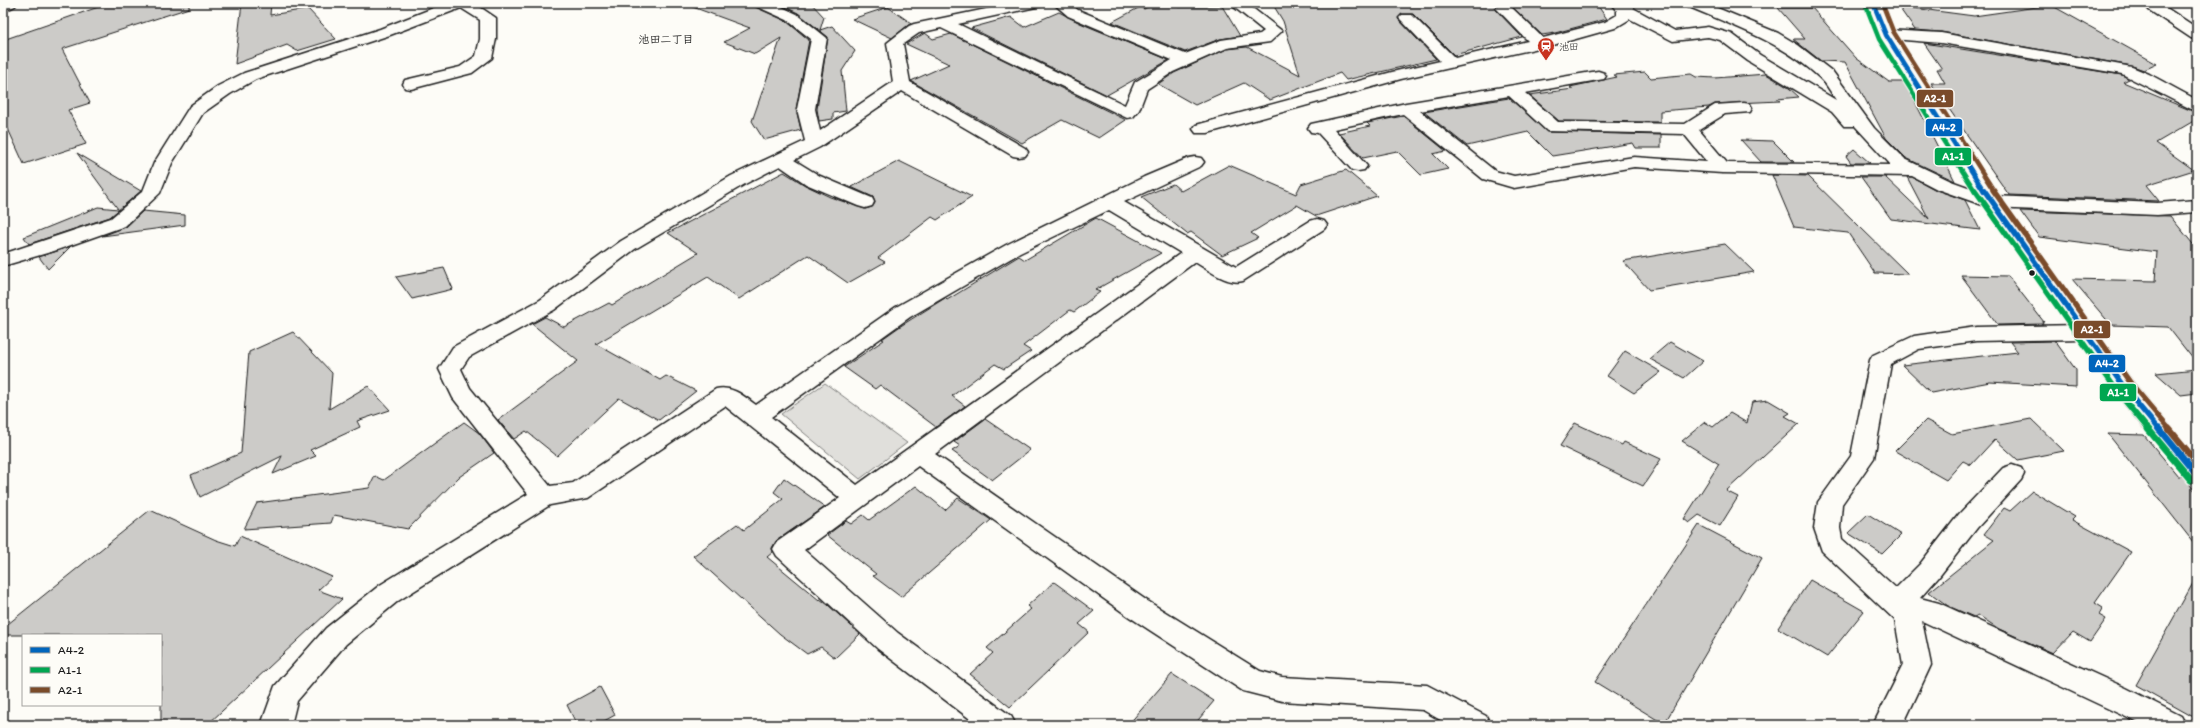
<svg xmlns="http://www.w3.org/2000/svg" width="2200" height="728" viewBox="0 0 2200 728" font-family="Itim,'Klee One',sans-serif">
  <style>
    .green { fill: #e0dfdb; stroke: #7e7e7c }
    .building { fill: #cccbc8; stroke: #1c1c1c }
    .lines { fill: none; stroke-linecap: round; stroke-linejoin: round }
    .minor-casing { stroke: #1c1c1c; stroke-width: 3 }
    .major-casing { stroke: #1c1c1c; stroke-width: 3 }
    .minor { fill: #fdfcf7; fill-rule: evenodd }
    .major { fill: #fdfcf7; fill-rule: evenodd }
    .bus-1-far2-casing { stroke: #fdfcf7; stroke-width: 7 }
    .bus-1-far1-casing { stroke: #fdfcf7; stroke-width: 8 }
    .bus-1-casing { stroke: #fdfcf7; stroke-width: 10 }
    .bus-2-far2-casing { stroke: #fdfcf7; stroke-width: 7 }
    .bus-2-far1-casing { stroke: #fdfcf7; stroke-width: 8 }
    .bus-2-casing { stroke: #fdfcf7; stroke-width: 10 }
    .bus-3-far2-casing { stroke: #fdfcf7; stroke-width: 7 }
    .bus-3-far1-casing { stroke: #fdfcf7; stroke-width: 8 }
    .bus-3-casing { stroke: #fdfcf7; stroke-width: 10 }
    .bus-1-far2 { stroke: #0065bd; stroke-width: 4.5 }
    .bus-1-far1 { stroke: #0065bd; stroke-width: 5.5 }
    .bus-1 { stroke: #0065bd; stroke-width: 7 }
    .bus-2-far2 { stroke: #00a651; stroke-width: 4.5 }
    .bus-2-far1 { stroke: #00a651; stroke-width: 5.5 }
    .bus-2 { stroke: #00a651; stroke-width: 7 }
    .bus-3-far2 { stroke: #7a4b2a; stroke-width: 4.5 }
    .bus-3-far1 { stroke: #7a4b2a; stroke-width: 5.5 }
    .bus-3 { stroke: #7a4b2a; stroke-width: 7 }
    .bus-dot { fill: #1c1c1c; stroke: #fdfcf7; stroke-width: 1.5 }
    .labels { text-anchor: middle; stroke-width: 3.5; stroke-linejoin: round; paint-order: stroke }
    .far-poi-label { font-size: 10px; fill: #1c1c1c; stroke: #fdfcf7; text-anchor: start }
    .far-neighbourhood-label { font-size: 11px; font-weight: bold; fill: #1c1c1c; stroke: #fdfcf7 }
    .line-badge { stroke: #fdfcf7; stroke-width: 1.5 }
    .badge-label { font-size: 11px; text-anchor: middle; font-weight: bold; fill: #fff }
  </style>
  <rect width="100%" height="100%" fill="#fdfcf7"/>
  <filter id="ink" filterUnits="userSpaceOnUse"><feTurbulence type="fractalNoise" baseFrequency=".025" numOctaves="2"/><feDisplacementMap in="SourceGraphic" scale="8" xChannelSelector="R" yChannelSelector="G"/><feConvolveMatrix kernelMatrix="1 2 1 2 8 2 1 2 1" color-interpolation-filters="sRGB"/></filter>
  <g filter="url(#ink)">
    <path class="green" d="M825 383 907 443 860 479 781 414Z"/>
    <path class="building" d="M110 3H189V8L62 49 90 103 68 110 86 144 24 164 3 118V40Z
      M242 3H271L270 15 308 9 336 39 297 51 287 45 235 64Z
      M690 3H753L755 7 786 21 809 40 796 109 801 130 764 140 752 121 781 38 755 54 724 42 750 28 690 6Z
      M777 3H811L824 17 820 30 832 26 855 51 842 71 846 111 833 113V119L819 121 817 109 828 37 798 13Z
      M1155 3H1169L1179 7 1222 6 1240 36 1220 39 1185 52 1112 22 1140 7 1144 9Z
      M1272 3H1500L1495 9 1522 37 1454 55 1413 14H1402L1398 19 1436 59 1346 80 1340 73 1270 100 1244 83 1195 105 1158 84 1174 73 1227 49 1247 47 1300 75 1283 21Z
      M1508 3H1596L1607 19 1555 33 1542 35Z
      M2051 5 2157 64 2144 70 2132 66 1941 32 1915 30 1898 6 1974 16Z
      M888 7 911 23 892 38 852 19Z
      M1778 8H1812L1856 58 1889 82H1905L1955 181 1906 158 1886 138 1845 62 1821 61 1798 43 1793 39H1805Z
      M1059 12 1080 23 1169 60 1107 95 971 28 1011 17 1024 27Z
      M925 33 933 39 951 34 1126 120 1099 138 1062 120 1022 143 911 81 949 64 906 44Z
      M1924 43 2122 75 2129 79 2123 82 2197 113V119L2156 143 2194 170 2146 185 2159 201 2009 195 1931 83H1945L1937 69H1942Z
      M1645 72 1651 78 1691 74 1696 77 1715 78 1766 74 1789 88 1799 97 1777 99 1780 101 1715 104 1709 107 1660 111V122L1559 121 1529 95 1573 89 1570 87 1617 77 1614 75Z
      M1509 98 1547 132 1661 135V148H1636L1633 143 1552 156 1528 132 1467 146 1424 112Z
      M1403 116 1446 151 1433 154 1448 169 1421 175 1397 151 1363 158 1339 133 1370 126 1367 123Z
      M1741 140 1773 141 1794 162H1761Z
      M1854 149 1870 163H1851L1846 156Z
      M77 153 141 191 110 217 29 244 24 237 98 207 118 209Z
      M899 161 972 197 937 220 932 217 878 258 885 262 848 283 808 255 739 299 708 277 596 344 660 380 666 376 696 391 659 420 619 398 557 456 526 431 514 439 498 420 578 361 532 324 545 317 564 327 609 303 612 305 698 253 668 233 784 172 805 185 830 197 865 209 872 207 875 203 873 197 851 187Z
      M1229 165 1296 194 1301 184 1346 170 1377 196 1316 216 1297 205 1251 233 1258 238 1222 255 1191 232 1187 234 1141 197 1173 184 1181 191Z
      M1772 175 1808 176 1908 274 1875 273 1848 233 1794 227Z
      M1861 177H1885L1929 219 1907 177H1912L1936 190 1965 200 1980 230 1891 219Z
      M143 211 185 215V225L102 236 126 227Z
      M2020 211 2170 216 2197 249V364L2168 327 2111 325 2072 279 2155 281 2157 252 2039 237Z
      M1096 218 1161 253 1095 290 1100 292 1074 312 1070 310 1023 346 1031 351 1004 369 995 364 952 396 965 406 936 427 880 385 875 389 844 367 884 340 882 339 899 327 945 298 947 300 1019 256 1025 260Z
      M1725 244 1754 272 1649 290 1623 261Z
      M71 246 48 269 39 257 54 252Z
      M444 268 453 289 412 299 396 277Z
      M1961 275 2008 276 2044 322H2042L2043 324 1998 325Z
      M293 332 332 373 329 409 368 386 390 410 357 421 360 427 310 450 316 456 273 474 282 456 200 497 191 475 241 453 249 352Z
      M2055 341 2076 370V387L1990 382 1931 393 1902 365 2018 352 2010 342Z
      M1670 342 1703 361 1684 378 1650 359Z
      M1625 351 1661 372 1634 393 1607 376Z
      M2197 369V393L2181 395 2156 373Z
      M1768 400 1790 413 1785 416 1799 424 1726 491 1738 497 1720 526 1699 515 1689 523 1684 519 1719 464 1682 441 1705 422 1713 427 1730 413 1747 423 1752 402Z
      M985 419 1030 450 992 480 952 451 960 446 954 442Z
      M2031 419 2064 451 2018 460 1995 439 1971 465 1963 461 1946 480 1895 451 1926 420 1952 434Z
      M464 422 479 433 494 453 459 477 408 529 334 515 331 523 244 529 257 503 369 488 375 476 384 480Z
      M1575 423 1622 445 1624 442 1661 459 1643 486 1560 446Z
      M2108 434 2144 435 2178 476H2182L2197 493V547Z
      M784 478 825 507 776 541 772 548 773 552 767 557 819 600 820 599 828 605 860 634 835 658 821 647 807 654 780 634 693 556 737 524 744 530 783 499 774 492Z
      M916 486 945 510 958 498 991 520 901 597 873 576 876 574 827 535 846 521 851 524 863 515 869 520Z
      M2032 491 2075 517 2072 520 2131 552 2095 603 2103 608 2099 615 2106 619 2090 642 2073 632 2053 653 1999 629 1978 615 1974 617 1948 606 1929 592 1994 540 1984 534 2004 508 2010 511Z
      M150 510 216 540 235 546 240 536 332 577 318 590 342 599 207 725H161V635H3V628Z
      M1868 514 1901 535 1882 554 1848 533Z
      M1699 525 1762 558 1664 724 1595 682Z
      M2197 576V719L2136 685Z
      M1810 580 1864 611 1827 657 1778 628Z
      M1054 582 1094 611 1079 624 1089 632 1010 707 970 674 993 653 987 648 1031 609 1027 606Z
      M1172 674 1214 701 1194 725H1128Z
      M600 687 615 715 597 725H577L567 705Z"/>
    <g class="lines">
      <g class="minor-casing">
        <path id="minor" d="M3 3H17L15 6 3 12Z
          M446 3H474L496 18V39L492 58 472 73 411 89 405 88 403 84 405 80 460 67 476 56 480 39V20L461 8 390 35 256 79 230 94 203 113 172 163 160 193 125 226 54 251 3 266V254L111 218 143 191 154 163 190 106 218 86 244 73 380 29Z
          M754 3H773L797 14 827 38 815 109 820 131 893 82 887 43 909 26 914 24 1015 3H1043L1041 6 1036 7 958 24 1125 105 1135 82 1172 60 1068 16 1053 3H1069L1078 10 1185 54 1221 40 1260 34 1264 31 1229 3H1246L1282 31 1270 42 1227 48 1173 72 1147 89 1139 110 1133 117 1127 118 941 28 919 33 903 44 910 82 1025 148 1028 152 1025 156 1019 157 1013 156 902 91 820 147 794 160 820 176 872 198 874 202 872 206 865 208 858 206 806 184 780 166 745 184 635 249 554 310 469 357 461 369 470 388 550 486 573 483 716 389C731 385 744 396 756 405L896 307 1006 245 1144 177 1189 158 1195 157 1201 158 1204 162 1201 166 1124 202 1236 267 1310 221 1317 219 1324 221 1327 225 1324 229 1243 281C1227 285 1209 270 1195 262L935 454 1146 600 1260 671 1282 677 1427 685 1486 716 1491 725H1449L1423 710 1282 701 1243 691 1128 616 918 466 804 550 898 633 1011 716 1016 725H978L878 649 777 556 773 549 777 542 840 498 725 406 588 498 550 505 398 601 346 644 297 701 291 725H261L275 686 326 628 380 585 528 494 453 398 439 369 453 347 540 300 621 241 731 176 805 141 797 109 811 39 787 20 756 6ZM1109 210 1181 253 857 485 771 417 910 317 1020 253Z
          M1504 3 1509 5 1543 38 1605 22 1617 15V11L1610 3H1633V8L1675 31 1708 27 1732 34 1760 55 1836 100C1831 93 1827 84 1820 78 1782 42 1734 26 1687 6L1685 3H1705L1778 33 1798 45 1833 72 1874 128 1905 159 1951 181 1993 196 2157 203 2197 200V212L2157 215 1991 208 1937 189 1912 176 1722 173 1634 167 1514 188 1483 179 1403 114 1334 129 1367 166 1364 170 1358 171 1352 170 1318 133 1311 132 1308 128 1311 124 1406 103 1598 71 1604 73 1606 76 1604 79 1525 93 1558 122 1685 124 1715 105 1744 103 1750 104 1752 108 1750 112 1725 114 1699 130 1727 163 1891 165 1855 126H1844L1832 112 1748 61 1720 40 1708 37 1673 41 1630 19 1615 28 1565 42 1401 79 1208 133H1196L1193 129 1196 125 1392 72 1440 61 1402 21 1399 18 1402 15H1412L1455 58 1528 41 1496 8 1499 5ZM1509 96 1547 131 1684 134 1707 162 1634 157 1514 176 1495 171 1420 111Z
          M2144 3H2159L2197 28V40L2191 38 2149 10Z
          M1886 30 1941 33 2132 67 2149 74 2197 100V112L2122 74 1941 43 1880 38 1878 35 1880 32Z
          M2083 325 2091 327 2094 332 2091 337 2083 339 1976 341 1919 349 1891 364 1874 458 1842 504 1840 528 1842 539 1896 588 1920 564 1959 514 2003 468 2012 465 2021 468 2024 474 2021 480 1977 528 1938 578 1920 598 1939 603 2126 688 2181 716 2186 725H2143L1922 621 1931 665 1903 725H1873L1903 665 1895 620 1822 551 1814 528 1818 502 1851 456 1870 360 1873 355 1914 336 1976 327Z"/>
      </g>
      <g class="major-casing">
        <path id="major" d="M1866 3H1880L1894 35 1999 200 2134 384 2197 459V484L2188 481 2118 396 1982 202 1878 35Z"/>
      </g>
      <use href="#minor" class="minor"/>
      <use href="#major" class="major"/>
      <g class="bus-1-far2-casing">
        <path id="bus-1-far2" d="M1873 3 1886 35 1984 191"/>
      </g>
      <g class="bus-1-far1-casing">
        <path id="bus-1-far1" d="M1984 190 2126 390 2159 430"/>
      </g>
      <g class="bus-1-casing">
        <path id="bus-1" d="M2159 429 2197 475"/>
      </g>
      <g class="bus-2-far2-casing">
        <path id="bus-2-far2" d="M1866 6 1879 39 1975 191"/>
      </g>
      <g class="bus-2-far1-casing">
        <path id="bus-2-far1" d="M1975 190 2120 395 2149 430"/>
      </g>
      <g class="bus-2-casing">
        <path id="bus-2" d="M2148 429 2191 480"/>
      </g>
      <g class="bus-3-far2-casing">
        <path id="bus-3-far2" d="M1882 3 1893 31 1994 191"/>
      </g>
      <g class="bus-3-far1-casing">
        <path id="bus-3-far1" d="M1993 190 2132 385 2170 430"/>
      </g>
      <g class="bus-3-casing">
        <path id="bus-3" d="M2169 429 2197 463"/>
      </g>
      <use href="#bus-1-far2" class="bus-1-far2"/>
      <use href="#bus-1-far1" class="bus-1-far1"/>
      <use href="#bus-1" class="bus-1"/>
      <use href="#bus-2-far2" class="bus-2-far2"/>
      <use href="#bus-2-far1" class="bus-2-far1"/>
      <use href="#bus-2" class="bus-2"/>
      <use href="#bus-3-far2" class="bus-3-far2"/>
      <use href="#bus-3-far1" class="bus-3-far1"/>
      <use href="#bus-3" class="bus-3"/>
    </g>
  </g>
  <defs>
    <g id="station-pin" transform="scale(0.9)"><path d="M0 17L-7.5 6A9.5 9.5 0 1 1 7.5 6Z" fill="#c8321e" stroke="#fdfcf7"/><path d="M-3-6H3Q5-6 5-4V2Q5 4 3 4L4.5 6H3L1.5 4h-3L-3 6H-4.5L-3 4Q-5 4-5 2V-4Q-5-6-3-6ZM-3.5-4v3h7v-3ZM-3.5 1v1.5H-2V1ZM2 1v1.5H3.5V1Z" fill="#fff"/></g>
  </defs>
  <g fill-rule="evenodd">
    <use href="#station-pin" x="1546" y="46"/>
  </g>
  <circle class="bus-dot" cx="2032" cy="273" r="3.5"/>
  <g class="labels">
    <g class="far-poi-label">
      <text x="1559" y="50">池田</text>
    </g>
    <g class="far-neighbourhood-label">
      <text x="666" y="43">池田二丁目</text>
    </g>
  </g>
  <g class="line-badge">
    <rect x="1916" y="89" width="38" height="19" rx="4" fill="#7a4b2a"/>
    <rect x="1925" y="118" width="38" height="19" rx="4" fill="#0065bd"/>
    <rect x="1934" y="147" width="38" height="19" rx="4" fill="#00a651"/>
    <rect x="2073" y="320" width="38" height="19" rx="4" fill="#7a4b2a"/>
    <rect x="2088" y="354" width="38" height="19" rx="4" fill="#0065bd"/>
    <rect x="2099" y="383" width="38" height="19" rx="4" fill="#00a651"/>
  </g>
  <g class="badge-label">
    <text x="1935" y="102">A2-1</text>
    <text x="1944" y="131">A4-2</text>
    <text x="1953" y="160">A1-1</text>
    <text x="2092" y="333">A2-1</text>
    <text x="2107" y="367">A4-2</text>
    <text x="2118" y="396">A1-1</text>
  </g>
  <rect width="2200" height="728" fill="none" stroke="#fdfcf7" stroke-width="16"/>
  <rect x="8" y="8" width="2184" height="712" fill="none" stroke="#1c1c1c" stroke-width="1.5" filter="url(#ink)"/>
  <rect x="22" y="634" width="140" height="72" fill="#fdfcf7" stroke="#a3a29f"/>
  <rect x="30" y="647" width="20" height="6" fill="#0065bd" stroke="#a3a29f"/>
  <text x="58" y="654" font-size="12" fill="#1c1c1c">A4-2</text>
  <rect x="30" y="667" width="20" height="6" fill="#00a651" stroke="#a3a29f"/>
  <text x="58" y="674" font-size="12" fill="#1c1c1c">A1-1</text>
  <rect x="30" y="687" width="20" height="6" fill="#7a4b2a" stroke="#a3a29f"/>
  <text x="58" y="694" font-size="12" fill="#1c1c1c">A2-1</text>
</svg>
